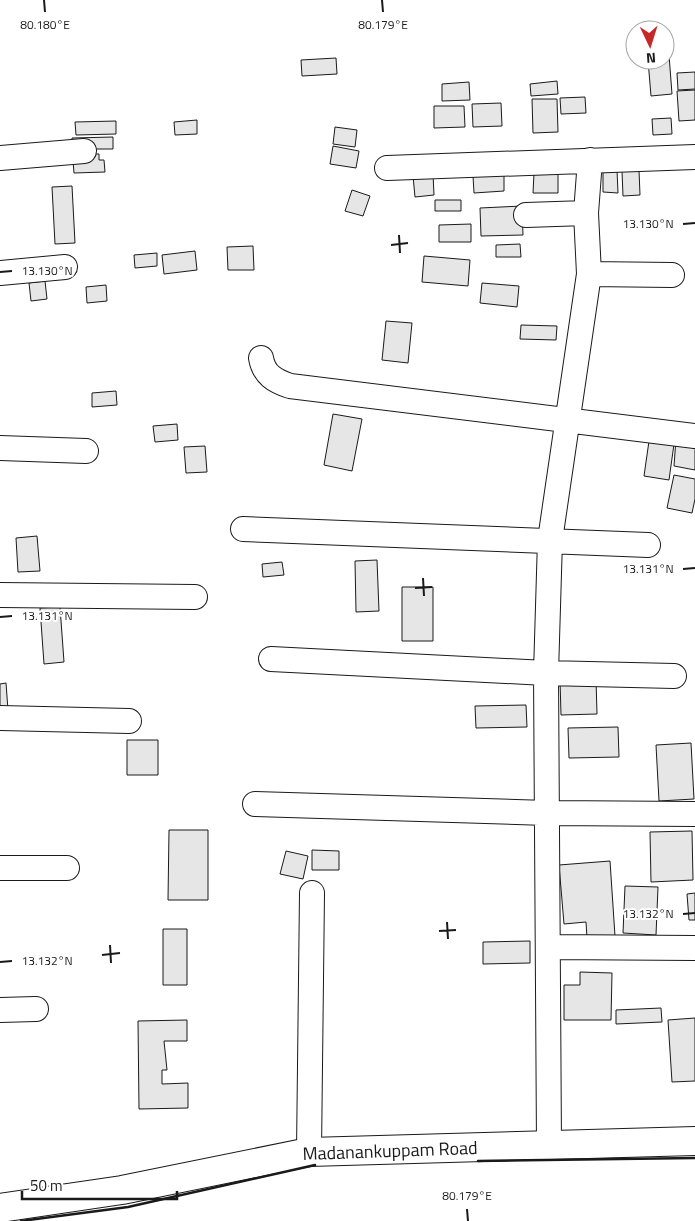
<svg xmlns="http://www.w3.org/2000/svg" width="695" height="1221" viewBox="0 0 695 1221" font-family="'Titillium Web',sans-serif">
  <style>
    .building { fill: #e6e6e6; stroke: #1a1a1a }
    .lines { fill: none; stroke-linecap: round; stroke-linejoin: round }
    .minor-casing { stroke: #1a1a1a; stroke-width: 26 }
    .major-casing { stroke: #1a1a1a; stroke-width: 30 }
    .minor { stroke: #fff; stroke-width: 24 }
    .major { stroke: #fff; stroke-width: 28 }
    .wall { stroke: #1a1a1a; stroke-width: 2.5 }
    .ticks { fill: none; stroke: #1a1a1a; stroke-width: 2 }
    .labels { text-anchor: middle; stroke-width: 4; stroke-linejoin: round; paint-order: stroke }
    .street-label { font-size: 18px; fill: #1a1a1a; stroke: #fff }
    .ticks-label { font-size: 12px; text-anchor: middle; fill: #1a1a1a; stroke: #fff; stroke-width: 4; stroke-linejoin: round; paint-order: stroke }
  </style>
  <rect width="100%" height="100%" fill="#fff"/>
  <path class="building" d="M669 55 672 94 651 96 648 60H665V56Z
    M336 58 337 74 302 76 301 60Z
    M695 72V89L678 90 677 73Z
    M557 81 558 94 531 96 530 84Z
    M469 82 470 100 442 101V84Z
    M695 90V120L679 121 677 91Z
    M585 97 586 113 561 114 560 98Z
    M532 99H557L558 132 533 133Z
    M501 103 502 126 473 127 472 104Z
    M434 106H464L465 127 434 128Z
    M671 118 672 134 653 135 652 119Z
    M197 120V134L175 135 174 122Z
    M116 121V134L76 135 75 122Z
    M335 127 357 130 355 147 333 144Z
    M113 137V149H73L72 138Z
    M333 146 359 151 356 168 330 164Z
    M88 154H99V160H104L105 172 74 173 73 161Z
    M617 170 618 193 603 192V171Z
    M639 170 640 195 623 196 622 171Z
    M534 173H558V193H533Z
    M433 174 434 195 415 197 413 176Z
    M504 174V191L474 193 473 176Z
    M72 186 75 243 55 244 52 187Z
    M352 190 370 196 363 216 345 211Z
    M435 200H461V211H435Z
    M522 206 523 235 481 236 480 208Z
    M471 224V242H439V225Z
    M520 244 521 257H496V245Z
    M253 246 254 270H228L227 247Z
    M195 251 197 270 164 274 162 255Z
    M157 253V266L135 268 134 255Z
    M424 256 470 260 468 286 422 282Z
    M45 281 47 299 31 301 29 283Z
    M482 283 519 286 517 307 480 303Z
    M106 285 107 301 87 303 86 287Z
    M386 321 412 323 408 363 382 360Z
    M521 325 557 326 556 340 520 339Z
    M116 391 117 405 92 407V393Z
    M333 414 362 419 352 471 324 465Z
    M177 424 178 440 155 442 153 426Z
    M676 439 695 440V470L674 466Z
    M649 441 674 444 669 480 644 476Z
    M205 446 207 472 186 473 184 447Z
    M674 475 695 479V499L692 513 667 508Z
    M37 536 40 571 18 572 16 538Z
    M377 560 379 611 356 612 355 561Z
    M282 562 284 575 263 577 262 564Z
    M402 587H433V641H402Z
    M60 607 64 662 44 664 40 608Z
    M596 679 597 714 561 715 560 680Z
    M6 683 8 710 0 711V684Z
    M526 705 527 727 476 728 475 706Z
    M618 727 619 757 569 758 568 728Z
    M127 740H158V775H127Z
    M691 743 694 799 659 801 656 745Z
    M169 830H208V900H168Z
    M692 831 693 880 651 882 650 832Z
    M312 850 339 851V870H312Z
    M286 851 308 856 303 879 280 874Z
    M610 861 615 936 587 938 586 922 564 924 559 865Z
    M625 886 658 887 656 935 623 933Z
    M695 893V920H689L687 894Z
    M163 929H187V985H163Z
    M530 941V963L483 964V942Z
    M580 972 612 973 611 1020H564V985H580Z
    M661 1008 662 1022 616 1024V1010Z
    M695 1018V1081L672 1082 668 1020Z
    M187 1020V1041H164L167 1070H162V1084L188 1083V1108L139 1109 138 1021Z"/>
  <g class="lines">
    <g class="minor-casing">
      <path id="minor" d="M0 158 84 151
        M387 168 695 157
        M526 215 586 213
        M0 273 65 267
        M589 274 672 275
        M261 358C264 375 275 381 290 386L695 436
        M0 448 86 451
        M243 529 648 545
        M0 595 195 597
        M271 659 546 673 674 676
        M0 718 129 721
        M255 804 547 813 695 814
        M0 868H67
        M549 947 695 948
        M0 1010 36 1009
        M549 1145 546 673 550 540 589 274 586 213 590 160
        M309 1152 312 893"/>
    </g>
    <g class="major-casing">
      <path id="major" d="M0 1208 122 1190 309 1152 695 1141"/>
    </g>
    <use href="#minor" class="minor"/>
    <use href="#major" class="major"/>
    <path class="wall" d="M478 1161 695 1158
      M21 1221 128 1207 315 1165"/>
  </g>
  <path class="ticks" d="M44 0 45 12M382 0 383 12M683 224 695 223M399 235 400 253M391 245 408 243M0 272 12 271M683 569 695 568M423 578 424 596M415 588 432 587M0 617 12 616M683 914 695 913M447 922 448 939M439 931 456 930M110 945 111 963M102 955 120 953M0 962 12 961M467 1209 468 1221"/>
  <g class="labels">
    <g class="street-label">
      <text transform="translate(390 1151) rotate(-2)" y="6">Madanankuppam Road</text>
    </g>
  </g>
  <g class="ticks-label">
    <text x="45" y="29">80.180°E</text>
    <text x="383" y="29">80.179°E</text>
    <text x="648" y="228">13.130°N</text>
    <text x="47" y="275">13.130°N</text>
    <text x="648" y="573">13.131°N</text>
    <text x="47" y="620">13.131°N</text>
    <text x="648" y="918">13.132°N</text>
    <text x="47" y="965">13.132°N</text>
    <text x="467" y="1200">80.179°E</text>
  </g>
  <g transform="translate(650 45) rotate(176)"><circle r="24" fill="#ffffff" stroke="#a3a3a3"/>
  <path d="M0-4L9 19L0 12L-9 19Z" fill="#c62828"/>
  <text y="-8" font-size="14" font-weight="bold" text-anchor="middle" fill="#1a1a1a">N</text>
  </g>
  <path d="M22 1191v8h155v-8" fill="none" stroke="#1a1a1a" stroke-width="2.5"/>
  <text x="30" y="1191" font-size="15" fill="#1a1a1a" stroke="#ffffff" stroke-width="4" paint-order="stroke">50 m</text>
</svg>
